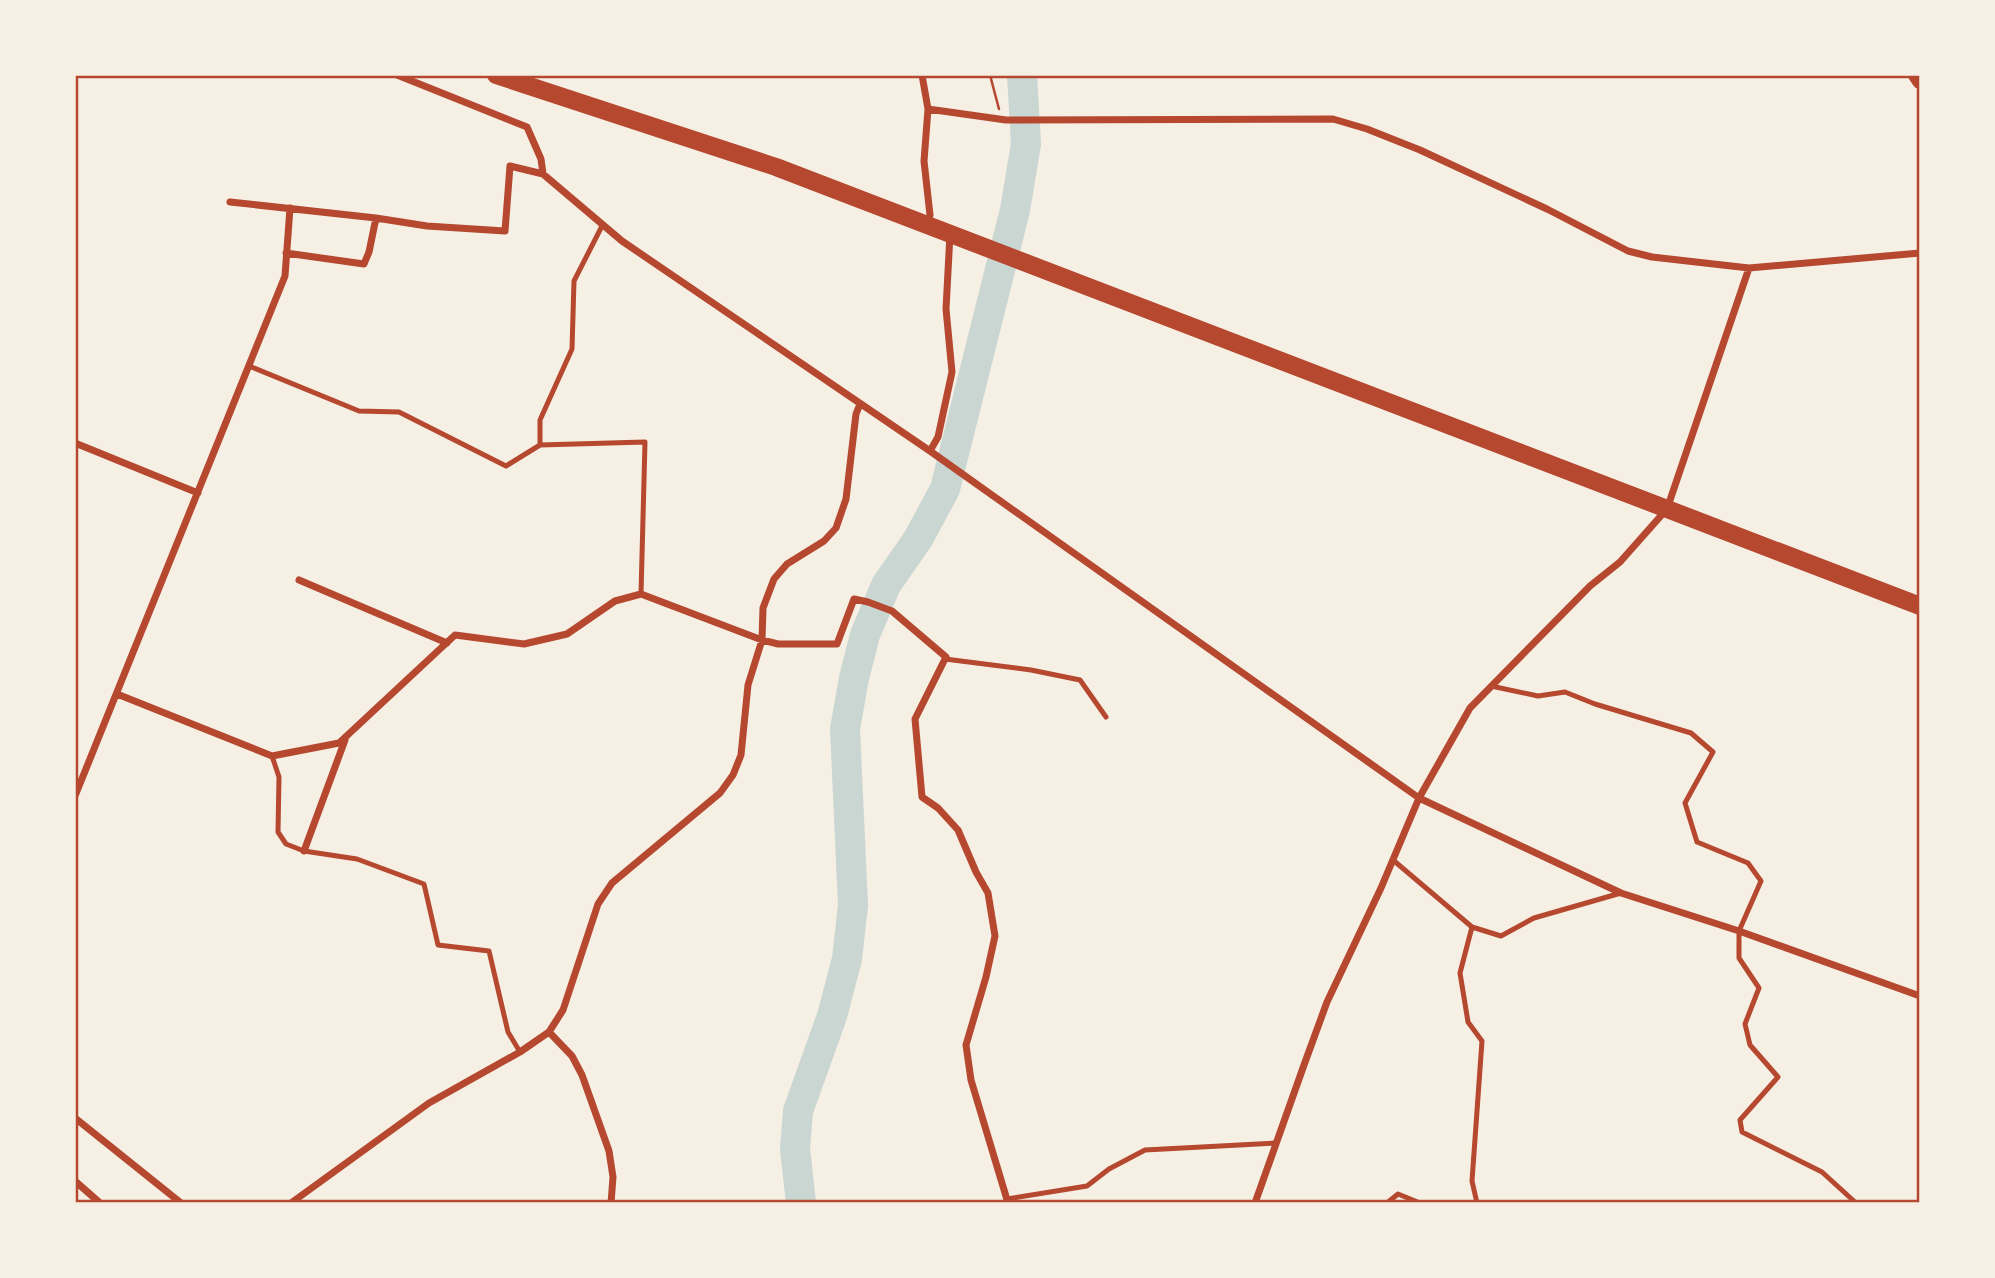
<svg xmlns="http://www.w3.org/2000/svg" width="1995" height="1278" viewBox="0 0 1995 1278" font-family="Overpass,sans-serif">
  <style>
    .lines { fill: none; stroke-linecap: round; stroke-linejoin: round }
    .river { stroke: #c9d6d2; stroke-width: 30 }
    .path { stroke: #b5482f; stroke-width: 2.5 }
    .service { stroke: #b5482f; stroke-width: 5 }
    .minor { stroke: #b5482f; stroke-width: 7 }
    .primary { stroke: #b5482f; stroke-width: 16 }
    .trunk { stroke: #b5482f; stroke-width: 18 }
    .neatline { fill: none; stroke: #b5482f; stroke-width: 2.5 }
  </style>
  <rect width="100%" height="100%" fill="#f6efe4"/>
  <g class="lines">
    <path class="river" d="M801 1203 795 1149 798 1111 832 1016 847 959 853 905 845 729 854 678 865 635 886 585 918 539 945 489 1015 210 1026 144 1022 75"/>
    <path class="path" d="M990 75 999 109"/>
    <path class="service" d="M249 366 359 411 399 412 506 466 540 445 645 442 641 594
      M540 445V420L572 349 574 281 602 226
      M945 659 1031 670 1080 680 1106 717
      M1491 686 1538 696 1565 692 1595 704 1691 733 1713 752 1685 803 1697 842 1748 863 1761 881 1739 931V958L1759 988 1745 1024 1750 1045 1778 1077 1740 1120 1742 1132 1822 1172 1856 1203
      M272 756 279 777 278 832 286 844 304 851 357 859 424 884 438 945 489 951 508 1032 520 1052
      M1393 860 1472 927 1501 936 1534 918 1621 893
      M1472 927 1460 973 1468 1022 1482 1041 1472 1181 1477 1203
      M1007 1199 1087 1186 1109 1169 1145 1150 1276 1143
      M1387 1203 1398 1194 1420 1203"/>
    <path class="minor" d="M397 75 527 127 541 159 543 174 622 241 930 451 1419 798 1621 893 1739 931 1920 996
      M922 75 928 109 924 161 930 215 928 224
      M928 109 1006 120 1333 119 1367 129 1420 150 1547 209 1628 251 1652 257 1749 268 1920 253
      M230 202 376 218 427 226 505 231 510 166 543 174
      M286 253 364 264 369 252 376 218
      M75 443 198 493
      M930 451 938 437 952 372 946 309 950 234
      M299 580 447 643
      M117 694 272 756 339 743 455 635 524 644 567 634 615 601 641 594 762 640 778 644H837L854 599 868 602 892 611 946 657 915 719 922 797 938 808 958 830 976 872 988 893 995 936 986 977 966 1045 971 1080 1008 1203
      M75 796 285 276 290 208
      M304 851 345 740
      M549 1032 572 1056 582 1075 609 1151 613 1177 611 1203
      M75 1118 181 1203
      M75 1181 100 1203
      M291 1203 429 1103 520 1052 549 1032 563 1010 598 904 612 883 720 793 733 775 741 755 748 685 762 640 763 608 774 579 787 564 824 541 836 528 846 499 856 414 860 404
      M1255 1203 1304 1065 1327 1002 1381 888 1419 798 1470 708 1590 586 1620 562 1667 509 1749 268"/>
    <path class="primary" d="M1916 75 1920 81"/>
    <path class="trunk" d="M496 75 776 167 1920 606"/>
  </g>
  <rect width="1995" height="1278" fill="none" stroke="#f6efe4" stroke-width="154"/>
  <rect x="77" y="77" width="1841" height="1124" class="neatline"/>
</svg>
